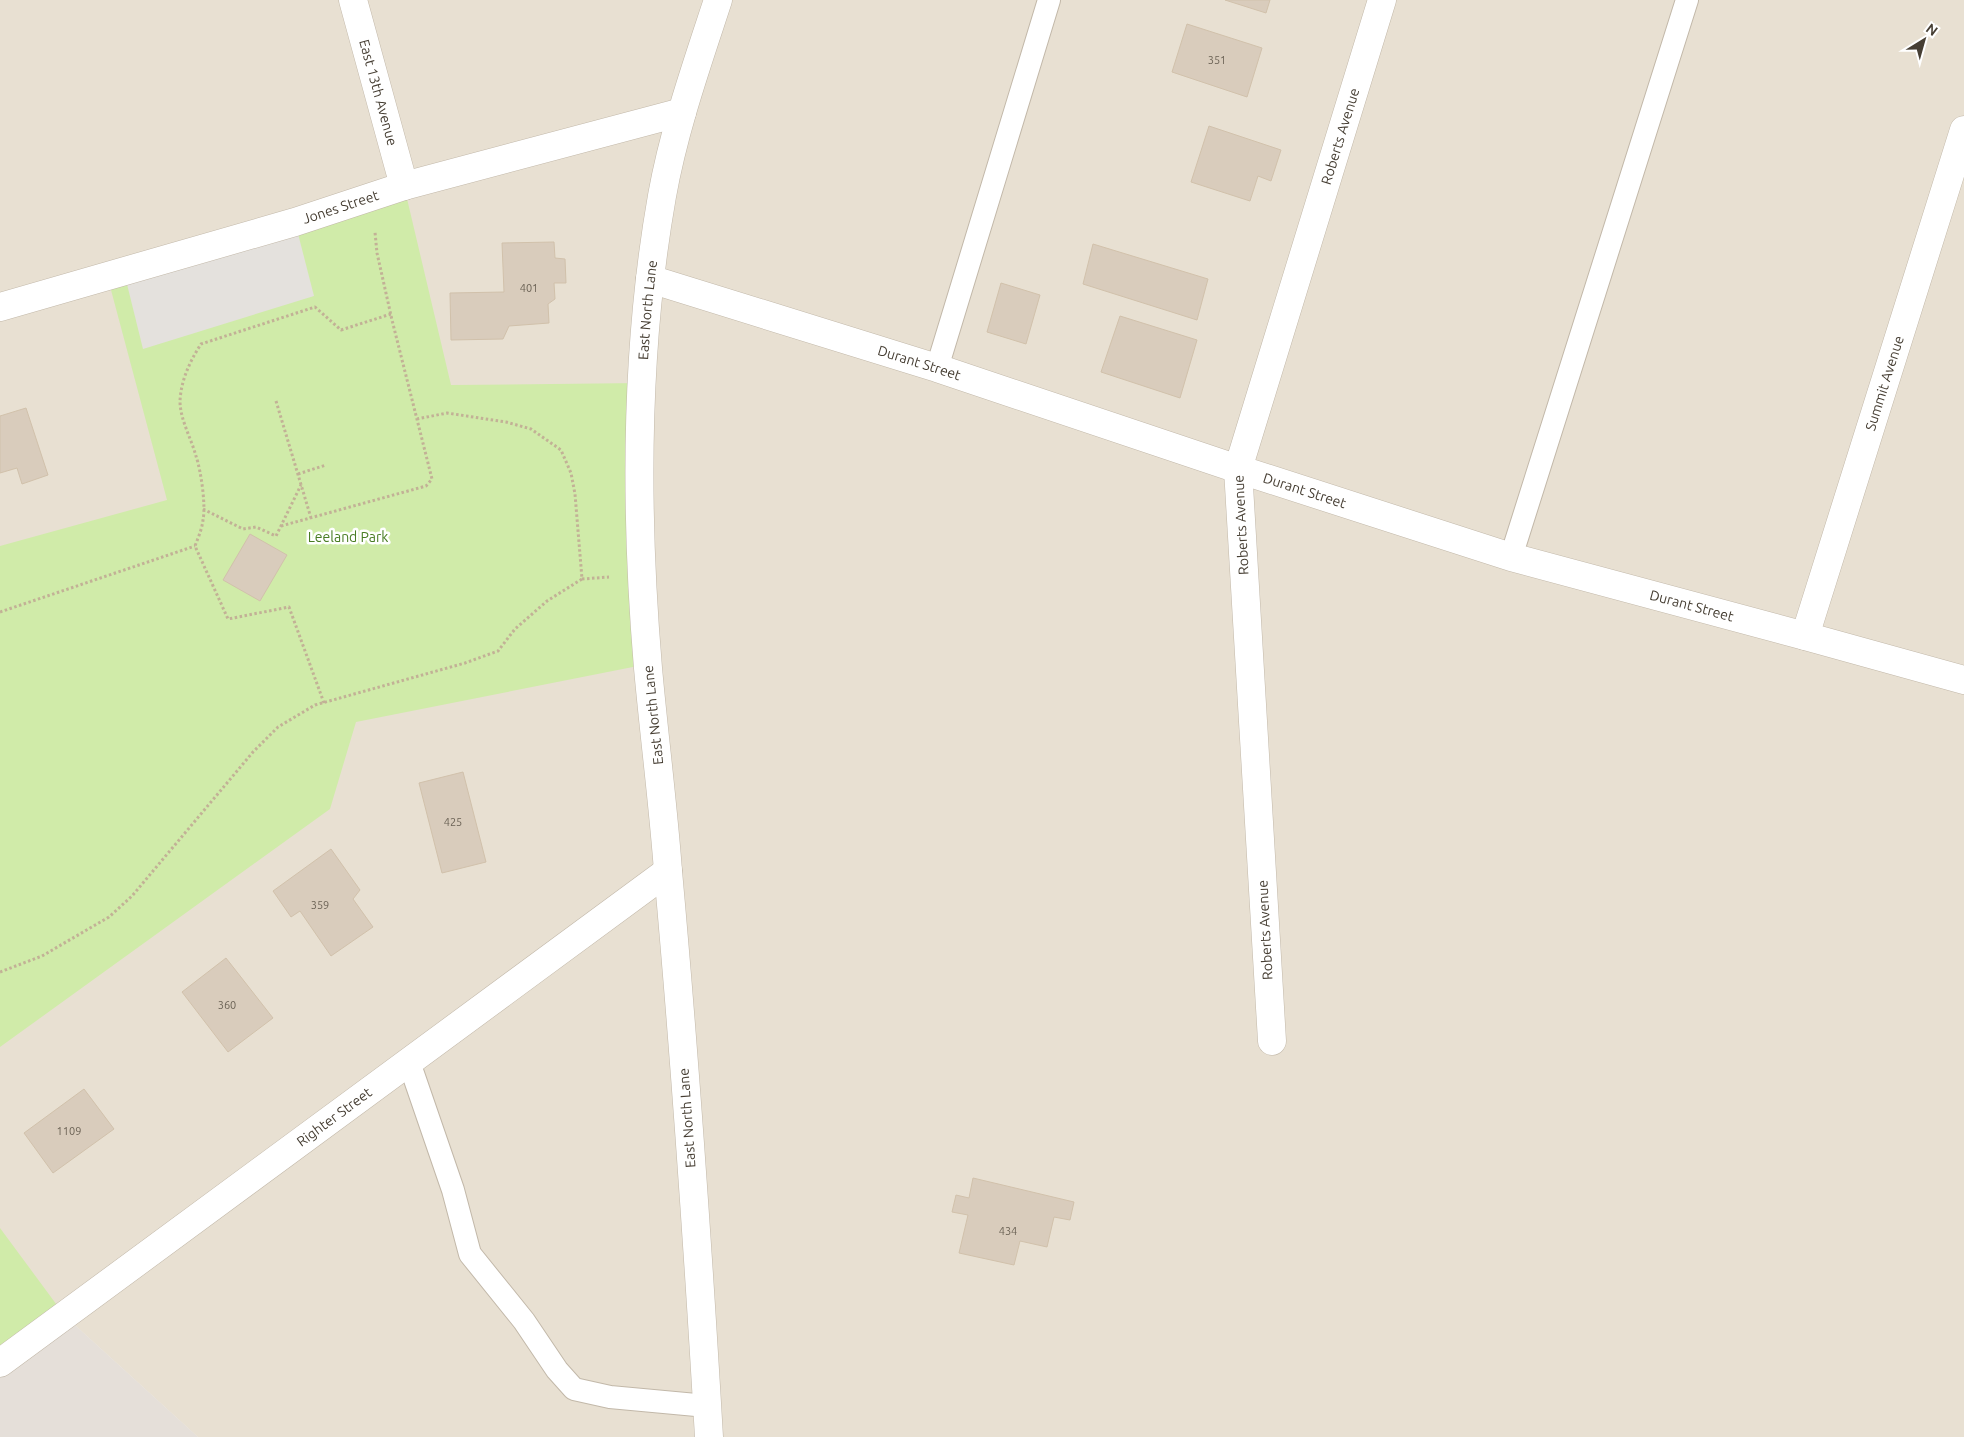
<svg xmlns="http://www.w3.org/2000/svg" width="1964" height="1437" viewBox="0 0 1964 1437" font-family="Ubuntu,sans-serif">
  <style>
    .residential { fill: #e8e0d2 }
    .industrial { fill: #e5dfd9 }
    .green { fill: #d0eba9 }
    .parking { fill: #e4e1dd }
    .building { fill: #d9ccbc; stroke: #d1c1ab }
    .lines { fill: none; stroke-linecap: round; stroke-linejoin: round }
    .service-casing { stroke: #c2b8a9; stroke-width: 24 }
    .minor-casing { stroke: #c2b8a9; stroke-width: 29 }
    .tertiary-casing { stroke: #c2b8a9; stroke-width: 29 }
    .path { stroke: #c2b196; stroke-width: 3; stroke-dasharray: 2.5 2.5; stroke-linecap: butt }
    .service { stroke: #fff; stroke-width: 22 }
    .minor { stroke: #fff; stroke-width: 28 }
    .tertiary { stroke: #fff; stroke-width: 28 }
    .labels { text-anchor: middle; stroke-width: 5; stroke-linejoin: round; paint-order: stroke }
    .number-label { font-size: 11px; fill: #6b6255 }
    .street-label { font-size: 14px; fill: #463e33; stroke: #fff }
    .park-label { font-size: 14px; fill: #487c23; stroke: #fff }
  </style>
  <rect width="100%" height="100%" fill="#f3eee4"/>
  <path class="residential" d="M0 0H1964V1437H198L65 1316 0 1363Z"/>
  <path class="industrial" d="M65 1316 198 1437H0V1363Z"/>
  <path class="green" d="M404 186 451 385 642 383 648 664 356 722 330 809 0 1047V546L167 500 107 275Z
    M0 1228 65 1316 0 1360Z"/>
  <path class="parking" d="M295 222 314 296 143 349 124 272Z"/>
  <path class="building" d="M1225 0H1270L1266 13Z
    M1187 24 1262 48 1247 97 1172 72Z
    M1209 126 1281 150 1271 181 1258 176 1250 201 1191 182Z
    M554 242 555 258 565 259 566 283H554L555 299 548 304 549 323 509 326 503 339 451 340 450 293 504 292 502 243Z
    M1093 244 1208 279 1197 320 1083 284Z
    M1001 283 1040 295 1026 344 987 332Z
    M1120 316 1197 340 1180 398 1101 372Z
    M26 408 48 475 22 484 17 468 0 473V416Z
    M250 534 287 555 260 601 223 580Z
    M463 772 486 862 442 873 419 783Z
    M331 849 360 890 353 899 373 927 331 956 300 911 291 917 273 891Z
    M226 958 273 1018 228 1052 182 992Z
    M84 1089 114 1129 53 1173 24 1133Z
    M973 1178 1074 1202 1070 1220 1054 1217 1047 1247 1020 1241 1014 1265 959 1253 968 1215 952 1212 956 1195 969 1198Z"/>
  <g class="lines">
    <g class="service-casing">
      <path id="service" d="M937 368 1049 0
        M1511 557 1687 0
        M409 1062 453 1190 470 1254 524 1321 557 1370 574 1389 610 1397 707 1406"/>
    </g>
    <g class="minor-casing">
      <g id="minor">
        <path id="s1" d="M353 0 404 186"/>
        <path id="s2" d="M650 279 937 368 1238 469 1511 557 1805 636 1964 680"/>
        <path id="s3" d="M0 307 295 222 404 186 682 112"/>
        <path id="s4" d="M1805 636 1964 130"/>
        <path id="s5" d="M1272 1041 1238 469 1382 0"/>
        <path id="s6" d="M0 1363 668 871"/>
      </g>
    </g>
    <g class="tertiary-casing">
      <g id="tertiary">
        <path id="s7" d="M709 1437C698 1248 685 1059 668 871 663 803 654 735 648 668 635 514 635 348 662 196 674 129 697 64 718 0"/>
      </g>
    </g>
    <path class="path" d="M276 401 311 518
      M298 474 326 465
      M203 509 243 529 256 527 276 536 301 485
      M281 526 426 486 432 479 392 320 377 253 375 232
      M582 579 609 577
      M0 612 195 546
      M324 703 289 607 228 619 195 546C198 538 202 529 203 520 206 505 201 471 196 456 191 438 180 419 180 401 181 380 190 361 201 344L315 307 341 330 391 314
      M0 972 42 956 109 917 132 896 253 752 278 727 315 705 465 663 498 651 515 629 547 601 582 579 575 494 571 473 561 450 531 429 506 422 447 413 417 419"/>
    <use href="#service" class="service"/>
    <use href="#minor" class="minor"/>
    <use href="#tertiary" class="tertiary"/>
  </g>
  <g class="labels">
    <g class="number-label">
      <text x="1217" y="64">351</text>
      <text x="529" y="292">401</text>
      <text x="453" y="826">425</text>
      <text x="320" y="909">359</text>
      <text x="227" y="1009">360</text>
      <text x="69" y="1135">1109</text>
      <text x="1008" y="1235">434</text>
    </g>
    <g class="street-label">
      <text dy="5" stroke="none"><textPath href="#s1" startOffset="96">East 13th Avenue</textPath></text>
      <text dy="5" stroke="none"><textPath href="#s5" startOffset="921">Roberts Avenue</textPath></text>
      <text dy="5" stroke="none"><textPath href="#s3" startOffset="355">Jones Street</textPath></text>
      <text dy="5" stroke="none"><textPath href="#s7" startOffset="1130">East North Lane</textPath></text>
      <text dy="5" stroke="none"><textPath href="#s2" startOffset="282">Durant Street</textPath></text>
      <text dy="5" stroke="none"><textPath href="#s4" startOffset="265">Summit Avenue</textPath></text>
      <text dy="5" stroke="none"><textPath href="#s2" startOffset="688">Durant Street</textPath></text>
      <text transform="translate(1241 525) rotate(-93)" y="5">Roberts Avenue</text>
      <text dy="5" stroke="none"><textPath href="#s2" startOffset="1092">Durant Street</textPath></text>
      <text transform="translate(653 715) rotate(-96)" y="5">East North Lane</text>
      <text transform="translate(1265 930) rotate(-93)" y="5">Roberts Avenue</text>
      <text dy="5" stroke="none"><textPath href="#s6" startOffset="415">Righter Street</textPath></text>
      <text transform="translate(687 1118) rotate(-94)" y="5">East North Lane</text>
    </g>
    <g class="park-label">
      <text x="348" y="542">Leeland Park</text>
    </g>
  </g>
  <g transform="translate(1924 40) rotate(37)" stroke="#ffffff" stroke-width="4" paint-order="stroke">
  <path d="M0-4L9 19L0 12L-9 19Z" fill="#463e33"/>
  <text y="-8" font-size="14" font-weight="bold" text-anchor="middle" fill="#463e33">N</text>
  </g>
</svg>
